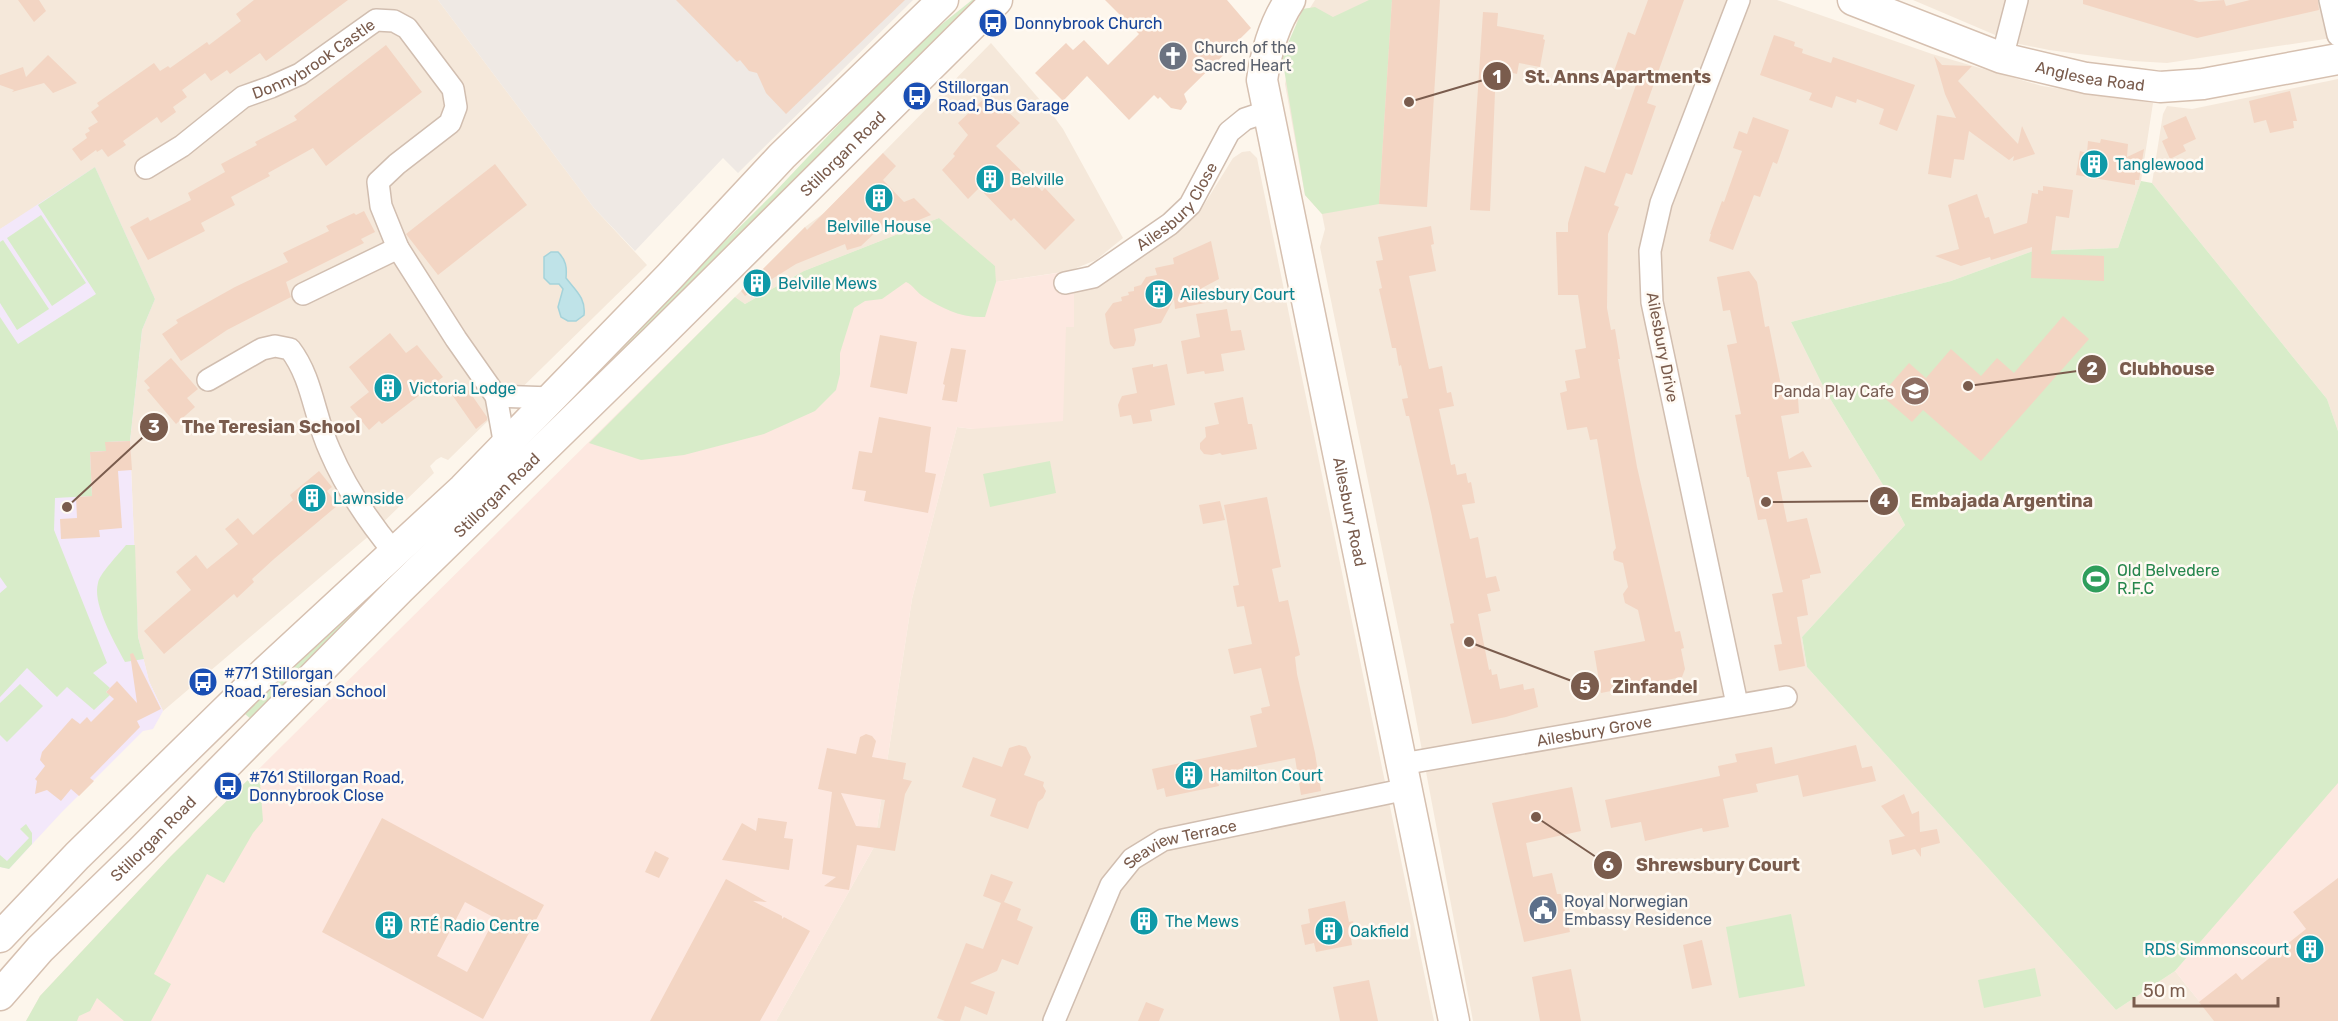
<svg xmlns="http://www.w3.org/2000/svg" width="2338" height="1021" viewBox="0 0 2338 1021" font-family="Rubik,sans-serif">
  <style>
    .residential { fill: #f5e8da }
    .commercial { fill: #fde8e0 }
    .industrial { fill: #efe9e4 }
    .education { fill: #f3e8fa }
    .green { fill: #d8ecc9 }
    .water { fill: #bfe3e8; stroke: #a5d3da; stroke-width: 1.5 }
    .building { fill: #f3d5c3; fill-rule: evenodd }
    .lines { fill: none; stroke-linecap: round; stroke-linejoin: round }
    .street-casing { stroke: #d1beb0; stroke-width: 24 }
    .secondary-casing { stroke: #d6c0b0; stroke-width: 33 }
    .street { stroke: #fff; stroke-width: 21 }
    .secondary { stroke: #fff; stroke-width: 30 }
    .labels { text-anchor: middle; stroke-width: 5; stroke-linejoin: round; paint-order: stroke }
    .transit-label { font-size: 16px; fill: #164399; stroke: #fffaf3; text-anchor: start }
    .worship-label { font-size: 16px; fill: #5b616d; stroke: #fffaf3; text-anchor: start }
    .street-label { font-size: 16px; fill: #7a5c4d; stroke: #fffaf3 }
    .culture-label { font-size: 16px; fill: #0d838f; stroke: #fffaf3; text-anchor: start }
    .education-label { font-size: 16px; fill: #785e54; stroke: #fffaf3; text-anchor: end }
    .leisure-label { font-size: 16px; fill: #27864d; stroke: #fffaf3; text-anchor: start }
    .service-label { font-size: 16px; fill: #4e5e75; stroke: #fffaf3; text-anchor: start }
    .leader { fill: none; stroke: #7a5c4d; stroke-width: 2 }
    .callout-dot { fill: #7a5c4d; stroke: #fffaf3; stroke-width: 2 }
    .mark-label { font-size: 18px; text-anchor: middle; font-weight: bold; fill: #fff }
    .callout-label { font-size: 18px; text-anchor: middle; font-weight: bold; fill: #7a5c4d; stroke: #fffaf3; stroke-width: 5; stroke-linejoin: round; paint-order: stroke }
  </style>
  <rect width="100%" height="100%" fill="#fdf6ec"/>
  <path class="residential" d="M0 0H438L594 208 647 265 448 460 441 457 436 460 430 466 434 473 370 535 163 711 149 681 138 637 130 441 142 330 155 298 17 219 0 229Z
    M1315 0H1777L1932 54 2042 86 2153 103 2141 181 2118 248 2033 251 1951 281 1791 322 1826 392 1891 498 1905 525 1802 637 1807 667 2116 1010 2175 971 2215 1021H1473L1407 671 1320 247 1325 229 1322 214 1305 195 1285 84 1297 20 1303 9 1310 8Z
    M1913 0H2338V37L2167 63 2133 61 2049 50 2014 43Z
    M991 43 1052 114 1063 129 1123 238 1096 260 1069 271 996 282 939 218 804 271 745 304 735 297 805 227 824 213Z
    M2338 79V431L2327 399 2152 183 2163 114 2167 106 2192 109Z
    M1250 151 1257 158 1258 163 1434 1021H776L874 847 912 599 957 427 973 429 1066 327H1074V293L1090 289 1117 275 1185 225 1202 208 1233 158 1242 152Z"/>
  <path class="commercial" d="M939 218 995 266 996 282 1064 272 1067 294 1074 293V327H1066L1063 421 973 429 957 427 912 599 874 847 776 1021H26L40 996 171 856 735 297 745 304 804 271Z
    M2338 780V1021H2215L2175 971Z"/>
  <path class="industrial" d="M438 0H913L738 173 723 158 635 251 594 208Z"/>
  <path class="education" d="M95 167 155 299 142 330 130 441 138 637 149 681 163 711 153 729 143 731 61 813 9 869 0 867V229Z"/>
  <path class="green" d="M972 0H982L252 720 245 714 772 195 841 122 927 36Z
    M1369 0H1392L1379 204 1322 214 1305 195 1282 57 1303 9 1315 7 1333 17Z
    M95 167 155 299 142 330 130 441 106 442V451L90 452 92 496 55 498 54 530 107 663 93 673 110 688 106 692 110 695 94 710 67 687 57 697 27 668 0 697V593L7 587 0 577V317L18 344 96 294 38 205Z
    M2141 181 2152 183 2327 399 2338 431V783L2175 971 2116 1010 1807 667 1802 637 1905 525 1891 498 1826 392 1791 322 1951 281 2033 251 2118 248Z
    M41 215 86 283 52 306 7 238Z
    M939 218 995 266 996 282 985 317C960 318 944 309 924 297 917 293 913 285 906 282L882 299 865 301 854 308 840 353V374L836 390 815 411 764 434 684 455 641 460 589 443 735 297 745 304 804 271Z
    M3 240 49 309 17 330 0 303V242Z
    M1050 461 1056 493 990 507 983 474Z
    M126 545H135L138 637 144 659 125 662C115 643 92 604 98 583 100 573 119 554 126 545Z
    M20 684 43 706 7 742 0 735V703Z
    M259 769 263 821 253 833 224 883 207 874 154 974 171 984 151 1021H124L97 998 90 1011 79 1016 77 1021H26L40 996 171 856Z
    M26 824 32 833V844L9 869 0 867V855L7 861 29 838 20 829Z
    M1791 914 1805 986 1739 998 1726 927Z
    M2035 968 2041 996 1984 1008 1978 980Z"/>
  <path class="water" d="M551 252H558C566 260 567 267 566 278 576 291 586 298 584 315L576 321H568L561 317 558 307 563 289 559 284H550L544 278V257Z"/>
  <path class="building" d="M18 0H39L46 11 34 22Z
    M254 0H348L266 61 260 53 230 74 227 70 211 81 205 73 182 90 187 97 173 107 176 112 161 123 157 117 123 141 126 145 108 157 102 149 97 152 96 150 81 161 72 149 87 138 85 134 90 131 88 128 98 122 91 112 99 106 97 103 154 63 160 71 168 66 170 68 207 42 209 45 241 21 236 14Z
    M676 0H905L786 114 766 93 757 73 749 71 740 60 737 62Z
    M1105 0H1227L1251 28 1184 94 1187 102 1181 110 1171 108 1160 97 1158 99 1154 95 1129 120 1087 76 1063 101 1035 73 1066 43 1073 50 1084 40 1108 65 1139 34Z
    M1392 0H1440L1427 207 1379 204Z
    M1648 0H1684L1647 103 1656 106 1632 175 1626 173 1614 205 1619 207 1608 234 1607 308 1611 330 1615 329 1620 359H1618L1637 467 1675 632 1680 631 1684 648 1681 649 1685 669 1682 677 1601 693 1594 651 1645 641 1638 610 1625 603 1623 594 1628 587 1623 563 1614 560 1613 552 1616 548 1597 439 1590 440 1587 427 1567 430 1560 393 1567 391 1565 381 1580 378 1575 350 1586 348 1578 295H1558L1556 232H1568V223L1585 166 1605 173 1637 82 1613 74 1628 32 1635 35Z
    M2083 0H2193L2199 2 2224 0 2226 6 2250 0H2318L2319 10 2197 38 2083 4Z
    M1483 12 1498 13 1497 26 1544 35 1543 39 1545 40 1540 67 1519 63 1517 74 1496 69 1490 211 1470 210Z
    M1774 35 1795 42 1794 46 1803 49 1802 53 1831 63 1833 57 1915 85 1897 131 1879 124 1884 109 1857 99 1856 103 1836 96 1832 108 1809 100 1812 93 1760 75Z
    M386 45 422 92 326 166 313 148 268 173 270 176 231 197 235 205 201 223 205 231 148 260 130 227 148 217 150 221 191 200 188 193 225 172 221 164 257 145 255 142 297 120 294 116Z
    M48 55 77 83 53 93 44 83 12 92 14 90 0 85V75L23 67 26 77Z
    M1934 56 1942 65 1972 66 1958 81 2018 144 2022 126 2035 154 2013 161 2014 156 2009 160 1969 131 1964 160 1954 159 1951 178 1928 174 1937 115 1956 118 1945 94Z
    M2290 91 2297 121H2293L2294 128 2270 133 2266 120 2254 123 2249 101Z
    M989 94 1020 123 996 146 1042 191 1045 188 1075 220 1045 250 1014 218 1011 221 979 188 968 199 942 170 955 156 953 154 968 135 958 123Z
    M2186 116 2196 139 2183 145 2186 151 2170 159 2162 141 2168 138 2163 126Z
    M1753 117 1789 130 1777 164 1773 162 1760 197 1754 195 1733 250 1709 241 1711 234H1710L1722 201 1724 202 1742 151 1733 148 1739 131 1747 134Z
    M2101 139 2128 144 2127 157 2144 149 2139 180H2135V185L2076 175 2080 151 2087 153 2088 141 2100 143Z
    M883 153 896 166 883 180 904 202 914 198 931 215 887 233 881 227 861 246 847 250 845 244 796 264 745 296 741 291 805 227 807 230Z
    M495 164 527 205 438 275 406 234Z
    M2043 186 2073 190 2069 218 2056 216 2051 254 2104 256V281L2031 278 2032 247 1991 260 1990 257 1961 266 1935 256 1959 249 1948 205 1977 194 1985 218 1989 217 1994 234 2027 223 2032 193 2038 194V190L2043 191Z
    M364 211 375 232 361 239 364 243 286 282 291 297 227 330 181 361 162 334 178 323 176 320 235 287 288 262 283 253 329 231 326 226 354 213 356 215Z
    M1431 226 1434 244 1431 245 1436 271 1409 276 1429 369 1442 366 1447 393 1451 392 1454 406 1439 409 1451 465 1455 464 1457 475 1466 473 1468 483 1471 482 1475 503 1462 505 1470 539 1478 537 1486 578 1496 576 1500 591 1487 594 1491 611 1478 614 1489 670 1491 669 1492 675 1497 674 1500 689 1523 684 1524 690 1534 688 1538 707 1506 717 1472 724 1450 624 1454 623 1431 512 1409 416H1406L1402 399 1408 398 1401 365 1399 366 1396 348H1392L1387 325 1379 289 1382 288 1376 261 1383 260 1378 237Z
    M1211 241 1219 279 1202 288 1205 303 1175 309 1174 299 1161 323 1134 329 1136 340 1134 346 1114 349 1110 344 1105 314 1113 303 1122 301 1121 297 1129 295 1128 292 1134 291V287L1141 285 1146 277 1157 275 1155 268 1174 264 1173 258Z
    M1749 271 1757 282 1765 327 1769 326 1784 400 1798 398 1799 413 1781 416 1789 459 1803 451 1812 467 1777 472 1787 522 1807 518 1821 573 1810 575V578L1802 580 1808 615 1797 617 1805 666 1779 671 1774 645 1782 644 1772 594 1783 592 1766 519 1758 520 1749 477H1747L1735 415 1741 414 1727 345 1737 343 1730 310 1723 311 1717 277Z
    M1227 309 1231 331 1241 330 1245 350 1221 354 1224 371 1205 374 1204 371 1187 374 1181 341 1200 337 1196 314Z
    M2063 316 2089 339 1981 461 1923 410 1912 422 1881 395 1909 363 1926 378 1951 349 1981 376 1997 358 2014 373Z
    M390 333 406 353 417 345 443 377 382 424 379 421 369 430 350 407 369 392 349 367Z
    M880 335 917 342 907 394 870 387Z
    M951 348 966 350 957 402 942 400 945 385 943 384Z
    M171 358 198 389 187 398 195 407 176 424 147 390 150 388 144 381Z
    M1153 364V367L1167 364 1175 405 1150 410 1152 421 1133 424 1131 415 1120 417 1118 405 1120 400 1122 396 1137 393 1132 368Z
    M464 384 487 417V420L476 429 450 392Z
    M1243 397 1248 424H1252L1257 449 1222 455 1220 453 1212 455 1204 454 1200 449V443L1206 437 1205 427 1219 424 1214 403Z
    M879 417 931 427 925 472 936 474 928 513 864 501 866 491 852 489 859 451 872 453Z
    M130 441 132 470 118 471 122 528 99 530 100 537 61 539 60 519 77 518 76 497 92 496 90 452 106 451 105 442Z
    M319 471 332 487 327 491 338 505 274 559 252 579 254 582 237 598 234 594 164 654 144 631 191 590 176 572 196 555 207 569 238 544 225 529 238 518 253 535 293 500 290 495Z
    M1267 497 1281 567 1272 569 1279 602 1288 600 1300 655 1295 657 1297 674 1315 753 1321 791 1301 795 1295 758 1230 771 1231 774 1217 777 1219 786 1166 797 1164 788 1157 790 1152 769 1257 747 1250 716 1262 713 1261 708 1270 706 1261 668 1234 674 1228 649 1252 644 1244 606 1237 607 1233 586 1239 585 1224 505Z
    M1220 501 1225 520 1203 524 1199 505Z
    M133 653 161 709 137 721 140 727 90 778 94 781 79 796 71 789 61 801 47 790 35 794 37 781 35 779 45 766 40 760 42 752 72 718 80 724 87 717 91 722 114 699 106 692 117 681 137 703 130 654Z
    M866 734 872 736 876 741 872 757 906 763 903 779 912 781 905 794 895 851 857 845 849 890 824 886 836 877 822 874 832 792 818 789 827 748 856 754 860 737ZM841 793 885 800 880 828 856 826Z
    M1019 745 1026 747 1031 757 1024 775 1044 782 1043 786 1046 791 1043 798 1038 802 1028 829 990 816 996 799 962 787 973 757 1002 767 1009 748Z
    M1856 745 1862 768 1872 766 1876 781 1803 797 1798 775 1756 784 1758 792 1723 799 1729 827 1703 832 1702 828 1645 841 1641 822 1611 828 1605 800 1720 776 1718 766 1737 762 1735 754 1772 747 1775 764Z
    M1572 787 1581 831 1526 843 1533 877 1552 873 1557 894H1561L1570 932 1524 942 1492 803Z
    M1904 794 1912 814 1919 811 1920 832 1937 829 1940 843 1921 848V857L1915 849 1892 855 1889 840 1905 836 1881 806Z
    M382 818 544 905 483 1019 322 932ZM465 902 495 918 467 972 437 956Z
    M758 818 787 822 784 838 793 839 789 870 722 860 742 823 756 831Z
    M655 851 669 858 659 878 645 872Z
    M991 874 1013 882 1004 902 1021 909 1017 920 1033 927 1018 965 1002 959 997 971 970 983 995 992 987 1015 965 1006 960 1021H945L937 1018 966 943 983 949 1001 903 983 896Z
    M2338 878V1021H2214L2199 1002 2236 973 2242 980 2306 929 2293 912Z
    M726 879 767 902 753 901 782 916V919L784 917 810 931 760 1021H650Z
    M1345 901 1349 922 1353 921 1356 937 1351 938 1352 945 1316 952 1314 943 1305 945 1301 925 1310 923 1308 909Z
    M1151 908 1156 930 1137 935 1132 912Z
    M1702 940 1712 985 1692 989 1683 945Z
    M1571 969 1581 1021H1540L1532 977Z
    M1369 980 1378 1021H1340L1333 987Z
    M1146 1002 1164 1009 1159 1021H1138Z"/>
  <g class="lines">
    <g class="street-casing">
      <g id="street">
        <path d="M2330 0 2338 35"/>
        <path d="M2002 58 2017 0"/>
        <path id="s1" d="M146 168 182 146 243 97 271 87 300 74 376 20 394 21 407 28 453 89 456 107 450 123 397 164 378 182 381 206 398 248 456 339 496 396 505 446"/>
        <path id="s2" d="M1065 283 1093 277 1170 224 1190 205 1229 132 1245 119 1269 111"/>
        <path d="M303 294 398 248"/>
        <path d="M208 380 262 349 275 346 290 349C313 379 314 417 330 451 345 486 369 522 394 552"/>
        <path d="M496 396 552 398"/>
        <path d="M1737 704 1652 302 1650 251 1661 203 1739 0"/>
        <path id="s3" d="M1402 764 1786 697"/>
        <path id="s4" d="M1054 1021 1111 885 1132 859 1163 840 1407 789"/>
      </g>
    </g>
    <g class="secondary-casing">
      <g id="secondary">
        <path id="s5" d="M1290 0C1274 24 1266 52 1262 80L1454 1021"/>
        <path id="s6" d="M1853 0 2002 58 2086 78 2136 84 2160 87 2203 84 2338 59"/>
        <path d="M0 937 77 856 265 672 463 489 670 276 782 156 943 0"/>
        <path id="s7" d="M0 995 40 949 141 851 400 589 655 340 997 0"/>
      </g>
    </g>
    <use href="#street" class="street"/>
    <use href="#secondary" class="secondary"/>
  </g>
  <defs>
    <g id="bus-disc" transform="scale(1.5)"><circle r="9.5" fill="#1a4fb4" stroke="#fffaf3"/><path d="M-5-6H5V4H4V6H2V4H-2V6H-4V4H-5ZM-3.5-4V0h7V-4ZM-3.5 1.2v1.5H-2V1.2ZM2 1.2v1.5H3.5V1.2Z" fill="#fff"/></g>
    <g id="church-disc" transform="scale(1.5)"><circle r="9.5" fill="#6b7280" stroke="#fffaf3"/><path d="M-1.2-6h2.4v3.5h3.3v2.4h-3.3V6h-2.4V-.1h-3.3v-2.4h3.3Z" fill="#fff"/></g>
    <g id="building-disc" transform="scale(1.5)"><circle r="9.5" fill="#0f9aa8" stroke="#fffaf3"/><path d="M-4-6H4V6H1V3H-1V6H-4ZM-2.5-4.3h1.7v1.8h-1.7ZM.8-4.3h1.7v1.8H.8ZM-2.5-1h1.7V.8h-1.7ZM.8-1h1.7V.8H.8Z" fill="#fff"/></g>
    <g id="school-disc" transform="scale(1.5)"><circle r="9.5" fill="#8d6e63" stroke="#fffaf3"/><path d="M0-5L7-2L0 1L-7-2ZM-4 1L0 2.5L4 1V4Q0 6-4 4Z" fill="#fff"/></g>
    <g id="stadium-disc" transform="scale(1.5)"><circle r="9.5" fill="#2e9e5b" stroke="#fffaf3"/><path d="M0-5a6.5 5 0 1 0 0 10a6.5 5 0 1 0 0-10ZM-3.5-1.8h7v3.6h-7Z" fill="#fff"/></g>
    <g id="civic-disc" transform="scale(1.5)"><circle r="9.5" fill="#5c6f8a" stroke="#fffaf3"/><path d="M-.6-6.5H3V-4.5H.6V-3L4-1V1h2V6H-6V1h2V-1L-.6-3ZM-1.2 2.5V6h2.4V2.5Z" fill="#fff"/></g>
  </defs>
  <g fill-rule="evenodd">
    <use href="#bus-disc" x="993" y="23"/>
    <use href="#church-disc" x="1173" y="56"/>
    <use href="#bus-disc" x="917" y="96"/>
    <use href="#building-disc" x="2094" y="164"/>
    <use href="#building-disc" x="990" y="179"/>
    <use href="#building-disc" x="879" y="198"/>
    <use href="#building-disc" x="757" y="283"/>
    <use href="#building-disc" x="1159" y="294"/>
    <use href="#building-disc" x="388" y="388"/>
    <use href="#school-disc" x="1915" y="391"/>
    <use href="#building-disc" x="312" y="498"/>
    <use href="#stadium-disc" x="2096" y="579"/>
    <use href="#bus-disc" x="203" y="682"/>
    <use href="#building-disc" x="1189" y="775"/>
    <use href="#bus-disc" x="228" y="786"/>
    <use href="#civic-disc" x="1543" y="910"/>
    <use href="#building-disc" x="1144" y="921"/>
    <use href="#building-disc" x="389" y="925"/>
    <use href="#building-disc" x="1329" y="931"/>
    <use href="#building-disc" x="2310" y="949"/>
  </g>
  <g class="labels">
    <g class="transit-label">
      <text x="1014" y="29">Donnybrook Church</text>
      <text x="938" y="93">Stillorgan<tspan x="938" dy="18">Road, Bus Garage</tspan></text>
      <text x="224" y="679">#771 Stillorgan<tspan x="224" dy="18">Road, Teresian School</tspan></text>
      <text x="249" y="783">#761 Stillorgan Road,<tspan x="249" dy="18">Donnybrook Close</tspan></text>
    </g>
    <g class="worship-label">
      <text x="1194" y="53">Church of the<tspan x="1194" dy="18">Sacred Heart</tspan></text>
    </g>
    <g class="street-label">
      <text dy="6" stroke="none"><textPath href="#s1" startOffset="201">Donnybrook Castle</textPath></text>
      <text dy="6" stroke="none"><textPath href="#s6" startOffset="250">Anglesea Road</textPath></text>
      <text dy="6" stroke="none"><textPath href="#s7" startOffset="1191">Stillorgan Road</textPath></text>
      <text dy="6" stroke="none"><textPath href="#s2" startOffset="140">Ailesbury Close</textPath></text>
      <text transform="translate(1663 347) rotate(79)" y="6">Ailesbury Drive</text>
      <text dy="6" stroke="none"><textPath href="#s7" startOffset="705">Stillorgan Road</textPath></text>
      <text dy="6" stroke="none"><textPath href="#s5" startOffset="526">Ailesbury Road</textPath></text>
      <text dy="6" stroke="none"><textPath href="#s3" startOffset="195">Ailesbury Grove</textPath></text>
      <text dy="6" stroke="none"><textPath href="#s7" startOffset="219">Stillorgan Road</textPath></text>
      <text dy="6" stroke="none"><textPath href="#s4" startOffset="232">Seaview Terrace</textPath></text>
    </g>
    <g class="culture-label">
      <text x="2115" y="170">Tanglewood</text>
      <text x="1011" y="185">Belville</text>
      <text x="879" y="232" text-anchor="middle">Belville House</text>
      <text x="778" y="289">Belville Mews</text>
      <text x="1180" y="300">Ailesbury Court</text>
      <text x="409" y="394">Victoria Lodge</text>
      <text x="333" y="504">Lawnside</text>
      <text x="1210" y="781">Hamilton Court</text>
      <text x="1165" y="927">The Mews</text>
      <text x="410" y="931">RTÉ Radio Centre</text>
      <text x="1350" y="937">Oakfield</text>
      <text x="2289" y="955" text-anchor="end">RDS Simmonscourt</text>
    </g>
    <g class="education-label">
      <text x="1894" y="397">Panda Play Cafe</text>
    </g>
    <g class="leisure-label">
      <text x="2117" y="576">Old Belvedere<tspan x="2117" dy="18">R.F.C</tspan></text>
    </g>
    <g class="service-label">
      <text x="1564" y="907">Royal Norwegian<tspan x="1564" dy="18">Embassy Residence</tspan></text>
    </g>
  </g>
  <path class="leader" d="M1409 102L1497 76M1968 386L2092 369M67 507L154 427M1766 502L1884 501M1469 642L1585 686M1536 817L1608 865"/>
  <g class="callout-dot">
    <circle cx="1409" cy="102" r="6"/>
    <circle cx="1968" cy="386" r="6"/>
    <circle cx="67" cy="507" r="6"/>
    <circle cx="1766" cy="502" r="6"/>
    <circle cx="1469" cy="642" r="6"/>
    <circle cx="1536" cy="817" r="6"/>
    <circle cx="1497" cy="76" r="15"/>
    <circle cx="2092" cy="369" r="15"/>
    <circle cx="154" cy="427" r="15"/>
    <circle cx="1884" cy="501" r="15"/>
    <circle cx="1585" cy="686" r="15"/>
    <circle cx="1608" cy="865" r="15"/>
  </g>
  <g class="mark-label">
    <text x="1497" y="83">1</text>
    <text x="2092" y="375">2</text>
    <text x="154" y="433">3</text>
    <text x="1884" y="507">4</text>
    <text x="1585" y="693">5</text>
    <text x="1608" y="871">6</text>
  </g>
  <g class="callout-label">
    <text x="1618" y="83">St. Anns Apartments</text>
    <text x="2167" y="375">Clubhouse</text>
    <text x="271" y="433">The Teresian School</text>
    <text x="2002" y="507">Embajada Argentina</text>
    <text x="1655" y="693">Zinfandel</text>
    <text x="1718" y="871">Shrewsbury Court</text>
  </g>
  <path d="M2134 997v9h144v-9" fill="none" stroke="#7a5c4d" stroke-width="3"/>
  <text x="2143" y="997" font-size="18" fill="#7a5c4d" stroke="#fffaf3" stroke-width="4.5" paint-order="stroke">50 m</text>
</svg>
